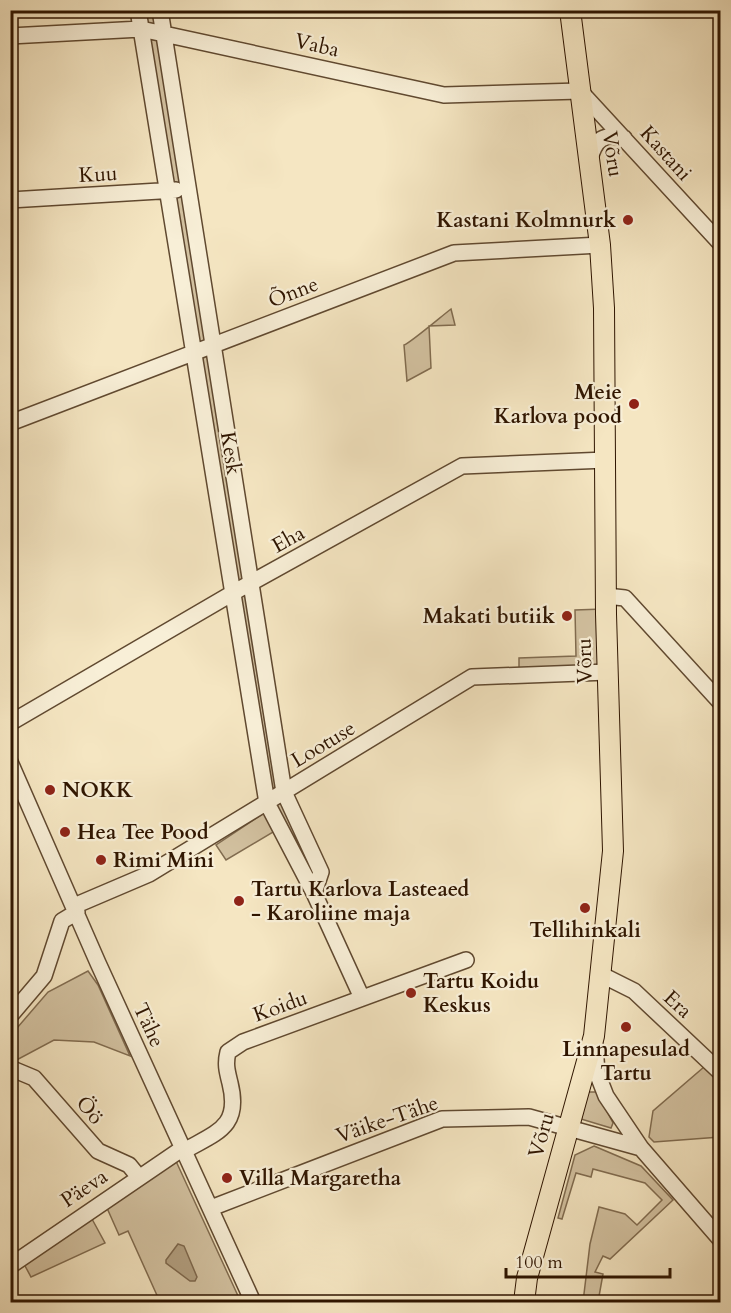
<svg xmlns="http://www.w3.org/2000/svg" width="731" height="1313" viewBox="0 0 731 1313" font-family="Cardo,serif">
  <style>
    .green { fill: #d3c2a1; stroke: #816c50; stroke-width: 1.5 }
    .water { fill: #b29f80; stroke: #7e684d; stroke-width: 1.5 }
    .lines { fill: none; stroke-linecap: round; stroke-linejoin: round }
    .minor-casing { stroke: #604930; stroke-width: 18 }
    .major-casing { stroke: #2f1500; stroke-width: 22 }
    .minor { stroke: #f8efd7; stroke-width: 15 }
    .major { stroke: #f5e6c2; stroke-width: 20 }
    .poi-dot { fill: #8f2418; stroke: #f8efd7; stroke-width: 2 }
    .labels { text-anchor: middle; stroke-width: 4.5; stroke-linejoin: round; paint-order: stroke }
    .street-label { font-size: 21px; fill: #2f1500; stroke: #f8efd7 }
    .poi-label { font-size: 21px; font-weight: bold; fill: #2f1500; stroke: #f8efd7; text-anchor: start }
  </style>
  <rect width="100%" height="100%" fill="#f5e6c2"/>
  <filter id="stains"><feTurbulence type="fractalNoise" baseFrequency=".00333" numOctaves="4"/><feColorMatrix values="0 0 0 0 .2 0 0 0 0 .09 0 0 0 0 .02 0 0 0 .5 -.17"/></filter>
  <radialGradient id="worn" r=".72"><stop offset=".6" stop-color="#630" stop-opacity="0"/><stop offset="1" stop-color="#630" stop-opacity=".3"/></radialGradient>
  <path class="green" d="M138 11H160L284 792 321 872 314 893 278 829 226 860 216 845 267 811Z
    M451 309 455 325 429 326 431 368 407 381 404 345C409 344 443 315 451 309Z
    M603 609 604 671 519 675V658L576 656 575 610Z
    M88 971 98 985 130 1056 94 1042 54 1040 11 1063V1035L48 992Z
    M704 1067 720 1083V1137L654 1142 649 1137 653 1111Z
    M589 1092H597L613 1123 611 1128 581 1119 586 1094Z
    M594 1146 641 1166 673 1200 610 1259 603 1256 595 1272 603 1274 598 1302H583L590 1244 599 1207 625 1214 637 1225 662 1200 645 1183 593 1169 591 1177 576 1173 562 1219 558 1218 575 1155Z
    M175 1159 239 1298 225 1302 220 1296 206 1302H194L191 1297 179 1302H160L128 1231 119 1235 107 1208Z
    M92 1219 105 1243 31 1277 24 1264Z"/>
  <path class="water" d="M178 1244 184 1246 197 1277 195 1281H190L166 1263V1260Z"/>
  <g class="lines">
    <g class="minor-casing">
      <path id="minor" d="M138 10 267 803 314 893 362 998
        M160 10 284 792 321 872 314 893
        M10 36 141 29 444 95 580 91 720 243
        M590 159C595 139 604 133 624 138
        M10 200 176 190
        M10 423 454 253 600 245
        M606 596 625 598 720 702
        M10 723 238 590 462 466 606 460
        M10 762 98 963 253 1302
        M74 906 149 874 472 677 608 672
        M602 975 634 991 720 1072
        M10 1016 44 976 62 921 77 912
        M595 1045 597 1073 606 1096 641 1148 720 1239
        M10 1068 34 1078 98 1151 129 1165 138 1176
        M184 1151C217 1132 241 1127 230 1083 227 1071 225 1064 228 1052L243 1042 466 960
        M211 1208 442 1119 529 1117 641 1148
        M10 1266 183 1148"/>
    </g>
    <g class="major-casing">
      <path id="major" d="M524 1302 527 1278 594 1036 613 851 606 614 604 308 600 245 570 10"/>
    </g>
    <use href="#minor" class="minor"/>
    <use href="#major" class="major"/>
  </g>
  <g class="poi-dot">
    <circle cx="628" cy="220" r="6"/>
    <circle cx="634" cy="404" r="6"/>
    <circle cx="567" cy="616" r="6"/>
    <circle cx="50" cy="790" r="6"/>
    <circle cx="65" cy="832" r="6"/>
    <circle cx="101" cy="860" r="6"/>
    <circle cx="239" cy="901" r="6"/>
    <circle cx="585" cy="908" r="6"/>
    <circle cx="411" cy="993" r="6"/>
    <circle cx="626" cy="1027" r="6"/>
    <circle cx="227" cy="1178" r="6"/>
  </g>
  <g class="labels">
    <g class="street-label">
      <text transform="translate(317 45) rotate(13)" y="7">Vaba</text>
      <text transform="translate(666 153) rotate(48)" y="7">Kastani</text>
      <text transform="translate(613 154) rotate(82)" y="7">Võru</text>
      <text transform="translate(98 174) rotate(-3)" y="7">Kuu</text>
      <text transform="translate(293 292) rotate(-21)" y="7">Õnne</text>
      <text transform="translate(231 453) rotate(81)" y="7">Kesk</text>
      <text transform="translate(288 539) rotate(-29)" y="7">Eha</text>
      <text transform="translate(584 661) rotate(-91)" y="7">Võru</text>
      <text transform="translate(323 744) rotate(-31)" y="7">Lootuse</text>
      <text transform="translate(678 1004) rotate(43)" y="7">Era</text>
      <text transform="translate(280 1006) rotate(-20)" y="7">Koidu</text>
      <text transform="translate(149 1025) rotate(65)" y="7">Tähe</text>
      <text transform="translate(90 1110) rotate(51)" y="7">Öö</text>
      <text transform="translate(387 1119) rotate(-19)" y="7">Väike-Tähe</text>
      <text transform="translate(541 1135) rotate(-74)" y="7">Võru</text>
      <text transform="translate(84 1188) rotate(-34)" y="7">Päeva</text>
    </g>
    <g class="poi-label">
      <text x="616" y="227" text-anchor="end">Kastani Kolmnurk</text>
      <text x="622" y="399" text-anchor="end">Meie<tspan x="622" dy="24">Karlova pood</tspan></text>
      <text x="555" y="623" text-anchor="end">Makati butiik</text>
      <text x="62" y="797">NOKK</text>
      <text x="77" y="839">Hea Tee Pood</text>
      <text x="113" y="867">Rimi Mini</text>
      <text x="251" y="896">Tartu Karlova Lasteaed<tspan x="251" dy="24">- Karoliine maja</tspan></text>
      <text x="585" y="937" text-anchor="middle">Tellihinkali</text>
      <text x="423" y="988">Tartu Koidu<tspan x="423" dy="24">Keskus</tspan></text>
      <text x="626" y="1056" text-anchor="middle">Linnapesulad<tspan x="626" dy="24">Tartu</tspan></text>
      <text x="239" y="1185">Villa Margaretha</text>
    </g>
  </g>
  <rect width="731" height="1313" fill="none" stroke="#f5e6c2" stroke-width="36"/>
  <rect x="12" y="12" width="707" height="1289" fill="none" stroke="#2f1500" stroke-width="3"/>
  <rect x="18" y="18" width="695" height="1277" fill="none" stroke="#2f1500" stroke-width="1.5"/>
  <path d="M506 1268v9h164v-9" fill="none" stroke="#2f1500" stroke-width="3"/>
  <text x="515" y="1268" font-size="18" fill="#2f1500" stroke="#f8efd7" stroke-width="4.5" paint-order="stroke">100 m</text>
  <rect width="100%" height="100%" filter="url(#stains)"/>
  <rect width="100%" height="100%" fill="url(#worn)"/>
</svg>
